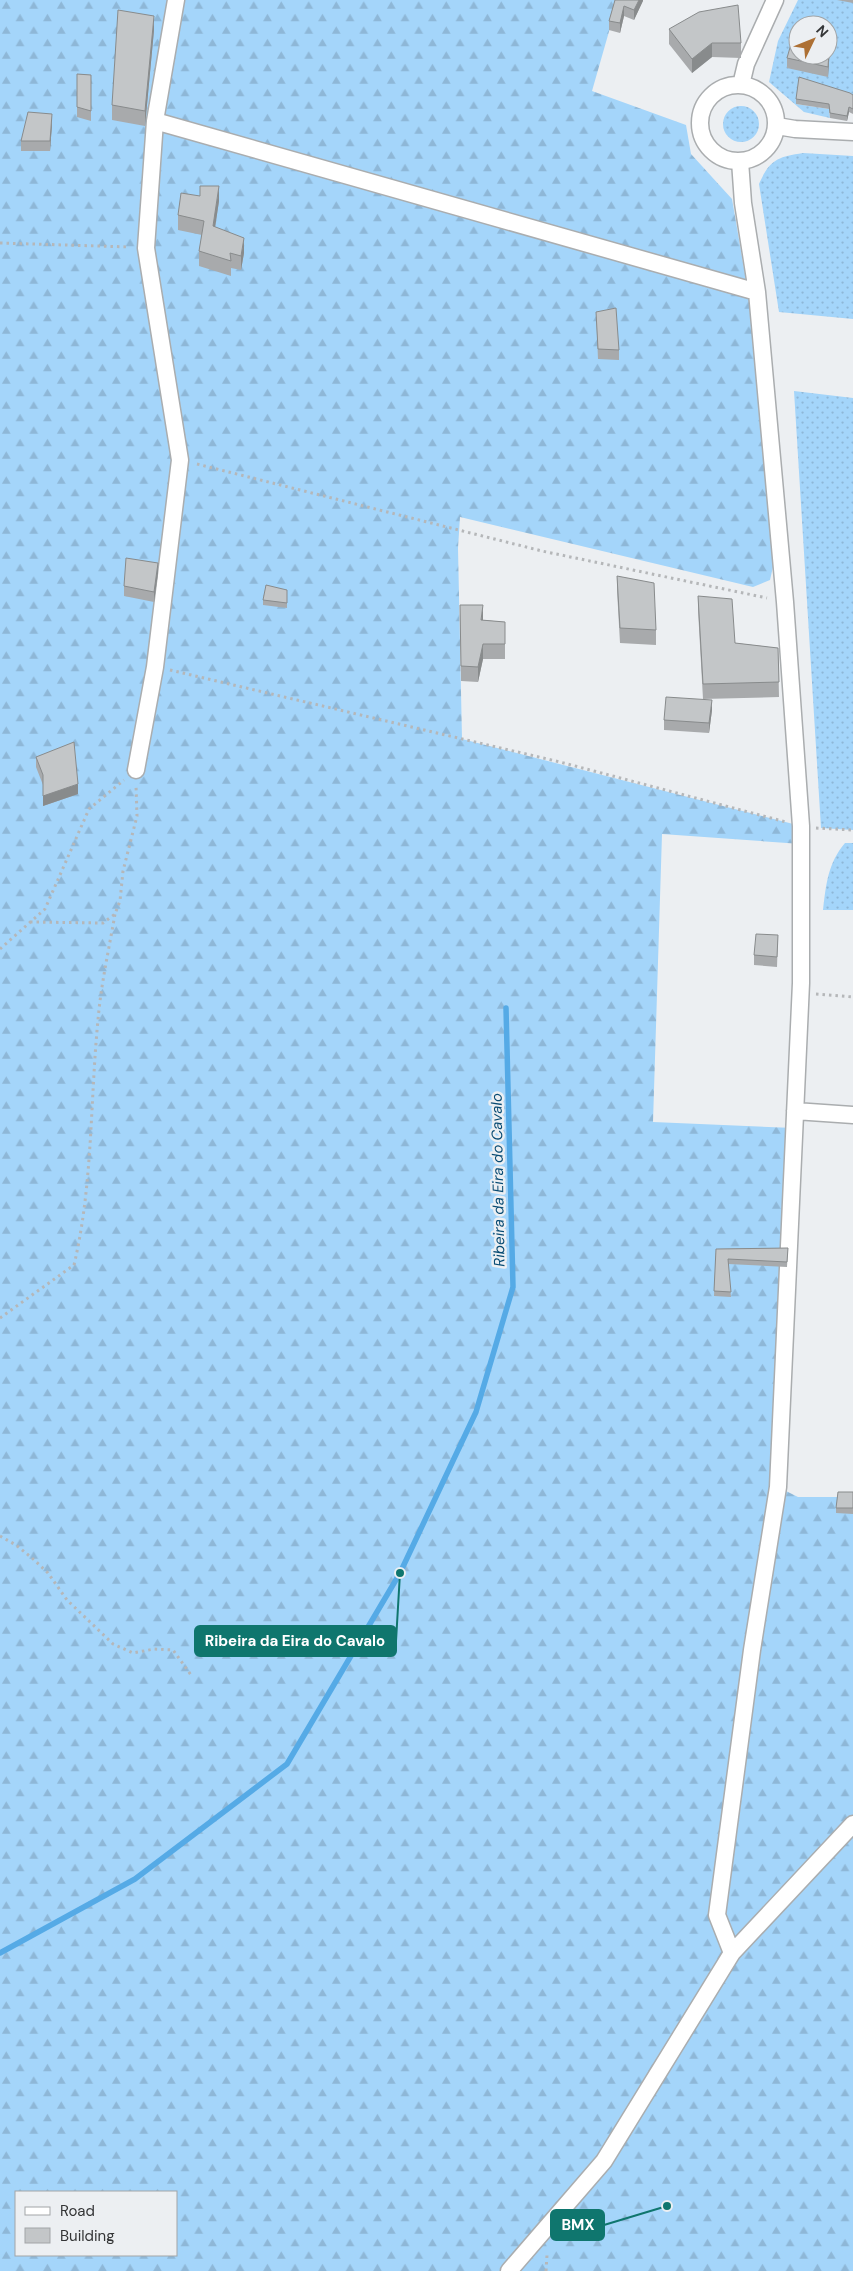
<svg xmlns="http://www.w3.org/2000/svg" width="853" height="2271" viewBox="0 0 853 2271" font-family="'DM Sans',sans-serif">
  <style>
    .grass { fill: url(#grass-dots); fill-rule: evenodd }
    .forest { fill: url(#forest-firs); fill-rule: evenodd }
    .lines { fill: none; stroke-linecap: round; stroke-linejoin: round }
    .stream { stroke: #55aae6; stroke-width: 5.5 }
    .minor-casing { stroke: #aaadaf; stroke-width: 19 }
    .path { stroke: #b5b7b9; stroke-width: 3; stroke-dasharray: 2.5 4; stroke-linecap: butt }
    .minor { stroke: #fff; stroke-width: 16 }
    .wall { fill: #a8aaac }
    .shaded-wall { fill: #888b8c }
    .building { fill: #c3c6c8; stroke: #888b8c }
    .labels { text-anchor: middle; stroke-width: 5; stroke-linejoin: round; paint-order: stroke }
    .water-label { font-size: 15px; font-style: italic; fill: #084b73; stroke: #eceff2 }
    .leader { fill: none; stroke: #0f766e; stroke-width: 2 }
    .callout-dot { fill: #0f766e; stroke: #eceff2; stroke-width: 2 }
    .callout { fill: #0f766e; stroke: #0f766e; stroke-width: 2 }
    .callout-label { font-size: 15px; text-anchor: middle; font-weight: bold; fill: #fff }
  </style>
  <defs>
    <pattern id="grass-dots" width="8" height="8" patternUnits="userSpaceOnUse" patternTransform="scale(1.25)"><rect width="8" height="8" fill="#a4d5fa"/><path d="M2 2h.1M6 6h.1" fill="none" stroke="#8eb7d7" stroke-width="1.8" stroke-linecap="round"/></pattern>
    <pattern id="forest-firs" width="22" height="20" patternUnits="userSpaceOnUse" patternTransform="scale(1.25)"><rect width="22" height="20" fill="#a4d5fa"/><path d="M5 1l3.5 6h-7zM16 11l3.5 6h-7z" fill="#8eb7d7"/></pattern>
  </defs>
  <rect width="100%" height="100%" fill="#eceff2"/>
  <path class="grass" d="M798 0H853V100L796 104 829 109 830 118 804 112 769 82 778 41ZM798 25H828V55H798Z
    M723 124a18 18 0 1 1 36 0a18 18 0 1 1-36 0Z
    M803 153 853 156V319L779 312 759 184C770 159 778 157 803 153Z
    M794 391 853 398V830L821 828Z
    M845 843H853V910H823C826 884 828 863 845 843Z"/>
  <path class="forest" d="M0 0H618L592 91 686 125 691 154 732 199 754 326 775 558 770 580 753 587 460 517 458 548 462 739 801 826V844L662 834 653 1122 794 1128 778 1487 798 1497H853V2271H0ZM16 2192H176V2255H16Z"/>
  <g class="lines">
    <path class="stream" d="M0 1953 135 1879 287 1764 400 1573 476 1412 513 1287 506 1008"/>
    <g class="minor-casing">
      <path id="minor" d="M741 85 746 64 775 0
        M700 123a38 38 0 1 1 76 0a38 38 0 1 1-76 0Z
        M155 121 757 292
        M777 126 795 129 853 132
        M136 770 155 667 180 460 146 248 155 121 176 0
        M795 1111 853 1115
        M732 1953 717 1915 752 1650 778 1487 801 983V826L785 602 757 292 743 203 740 161
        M509 2271 604 2161 732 1953 853 1824"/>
    </g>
    <path class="path" d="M0 243 130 247
      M197 464 542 551 767 598
      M170 670 560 762 786 822
      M816 828 853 830
      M30 922 103 923 115 914 120 901 123 871 137 816 136 785
      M0 949 45 909 89 809 124 780
      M816 994 853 997
      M0 1318 74 1265C93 1185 90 1101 98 1020 101 984 109 949 115 914
      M0 1536 16 1545 32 1558 48 1573 67 1600 113 1644 133 1653 154 1649 173 1650 191 1675
      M546 2271 547 2255"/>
    <use href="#minor" class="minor"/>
  </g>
  <path class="wall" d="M615 0H643L634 20 624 16 620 33 609 30V21Z
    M837 0H853V3Z
    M669 29 741 43V58L712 57 692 73 669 44Z
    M154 30 145 126 112 120V105Z
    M830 47 828 77 787 68V58Z
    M77 74 91 75V121L77 117Z
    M853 95V114L849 112 847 121 830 118 829 109 796 104V99Z
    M52 124 50 151H21V141Z
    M219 201 215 227 244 253 241 270 231 268V276L199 266V251L202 235 178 230V215Z
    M596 312 619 350V360L598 359Z
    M158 573 154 602 124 596V586Z
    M617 576 656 630V645L620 643 617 590Z
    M287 590V608L263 605V600Z
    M698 596 735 643 778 648 779 697 703 699 698 610Z
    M460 605 483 620 505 622V659H483L478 682 461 681Z
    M712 710 709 733 664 730V720Z
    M36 757 78 794 43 806V785L36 767Z
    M778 935 777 967 754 965V955Z
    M788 1248 787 1267 728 1264 731 1297 714 1296 716 1249Z
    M853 1492V1514L836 1513V1508Z"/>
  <path class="shaded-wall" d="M639 0H643V1L634 20V10Z
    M624 6V16L620 33V23Z
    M154 16V30L145 126V111Z
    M830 37V47L828 77V67Z
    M712 43V57L692 73V59Z
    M849 107V112L847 121V116Z
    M52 114V124L50 151V141Z
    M219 186V201L213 241V226Z
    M244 238V253L241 270V256Z
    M158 563V573L154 602V592Z
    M483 605V620H481Z
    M483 644V659L478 682V667Z
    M712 700V710L709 733V723Z
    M78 784V794L43 806V796Z"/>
  <path class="building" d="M615 0H639L634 10 624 6 620 23 609 21Z
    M738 5 741 43H712L692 59 669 29 699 12Z
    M118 10 154 16 145 111 112 105Z
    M795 30 798 31V55H828V37H830L828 67 787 58Z
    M77 74 91 75V111L77 107Z
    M799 77 850 93 853 95V109L849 107 847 116 830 113 829 104 796 99Z
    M28 112 52 114 50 141H21Z
    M200 186H219L213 226 244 238 241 256 230 253 231 261 199 251 204 221 178 215 181 193 200 196Z
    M616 308 619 350 598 349 596 312Z
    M126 558 158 563 154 592 124 586Z
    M617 576 654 583 656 630 620 628Z
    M266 585 287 590V603L263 600Z
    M698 596 732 599 735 643 778 648 779 682 703 684Z
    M460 605H483L481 620 505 622V644H483L478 667 461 666Z
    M666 697 712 700 709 723 664 720Z
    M74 742 78 784 43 796V775L36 757Z
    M756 934 778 935 777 957 754 955Z
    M788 1248 787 1262 728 1259 731 1292 714 1291 716 1249Z
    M838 1492H853V1508H836Z"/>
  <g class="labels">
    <g class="water-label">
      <text transform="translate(498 1180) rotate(-91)" y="5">Ribeira da Eira do Cavalo</text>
    </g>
  </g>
  <path class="leader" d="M400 1573L396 1641M667 2206L604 2225"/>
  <g class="callout-dot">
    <circle cx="400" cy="1573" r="5"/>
    <circle cx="667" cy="2206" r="5"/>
  </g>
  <g class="callout">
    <rect x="195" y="1626" width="201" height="30" rx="5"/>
    <rect x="551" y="2210" width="53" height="30" rx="5"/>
  </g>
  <g class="callout-label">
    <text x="295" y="1646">Ribeira da Eira do Cavalo</text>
    <text x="578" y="2230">BMX</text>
  </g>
  <rect x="15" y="2191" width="162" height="65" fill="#eceff2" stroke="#a2a5a7"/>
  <rect x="25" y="2207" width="25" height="8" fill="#ffffff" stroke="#a2a5a7"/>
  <text x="60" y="2216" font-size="15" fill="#343536">Road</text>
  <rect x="25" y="2228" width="25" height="15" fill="#c3c6c8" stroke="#a2a5a7"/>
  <text x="60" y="2241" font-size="15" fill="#343536">Building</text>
  <g transform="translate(813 40) rotate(47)"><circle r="24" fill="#eceff2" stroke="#a2a5a7"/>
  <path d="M0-4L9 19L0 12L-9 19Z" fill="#ad7034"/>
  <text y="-8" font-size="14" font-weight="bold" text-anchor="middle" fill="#343536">N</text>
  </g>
</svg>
